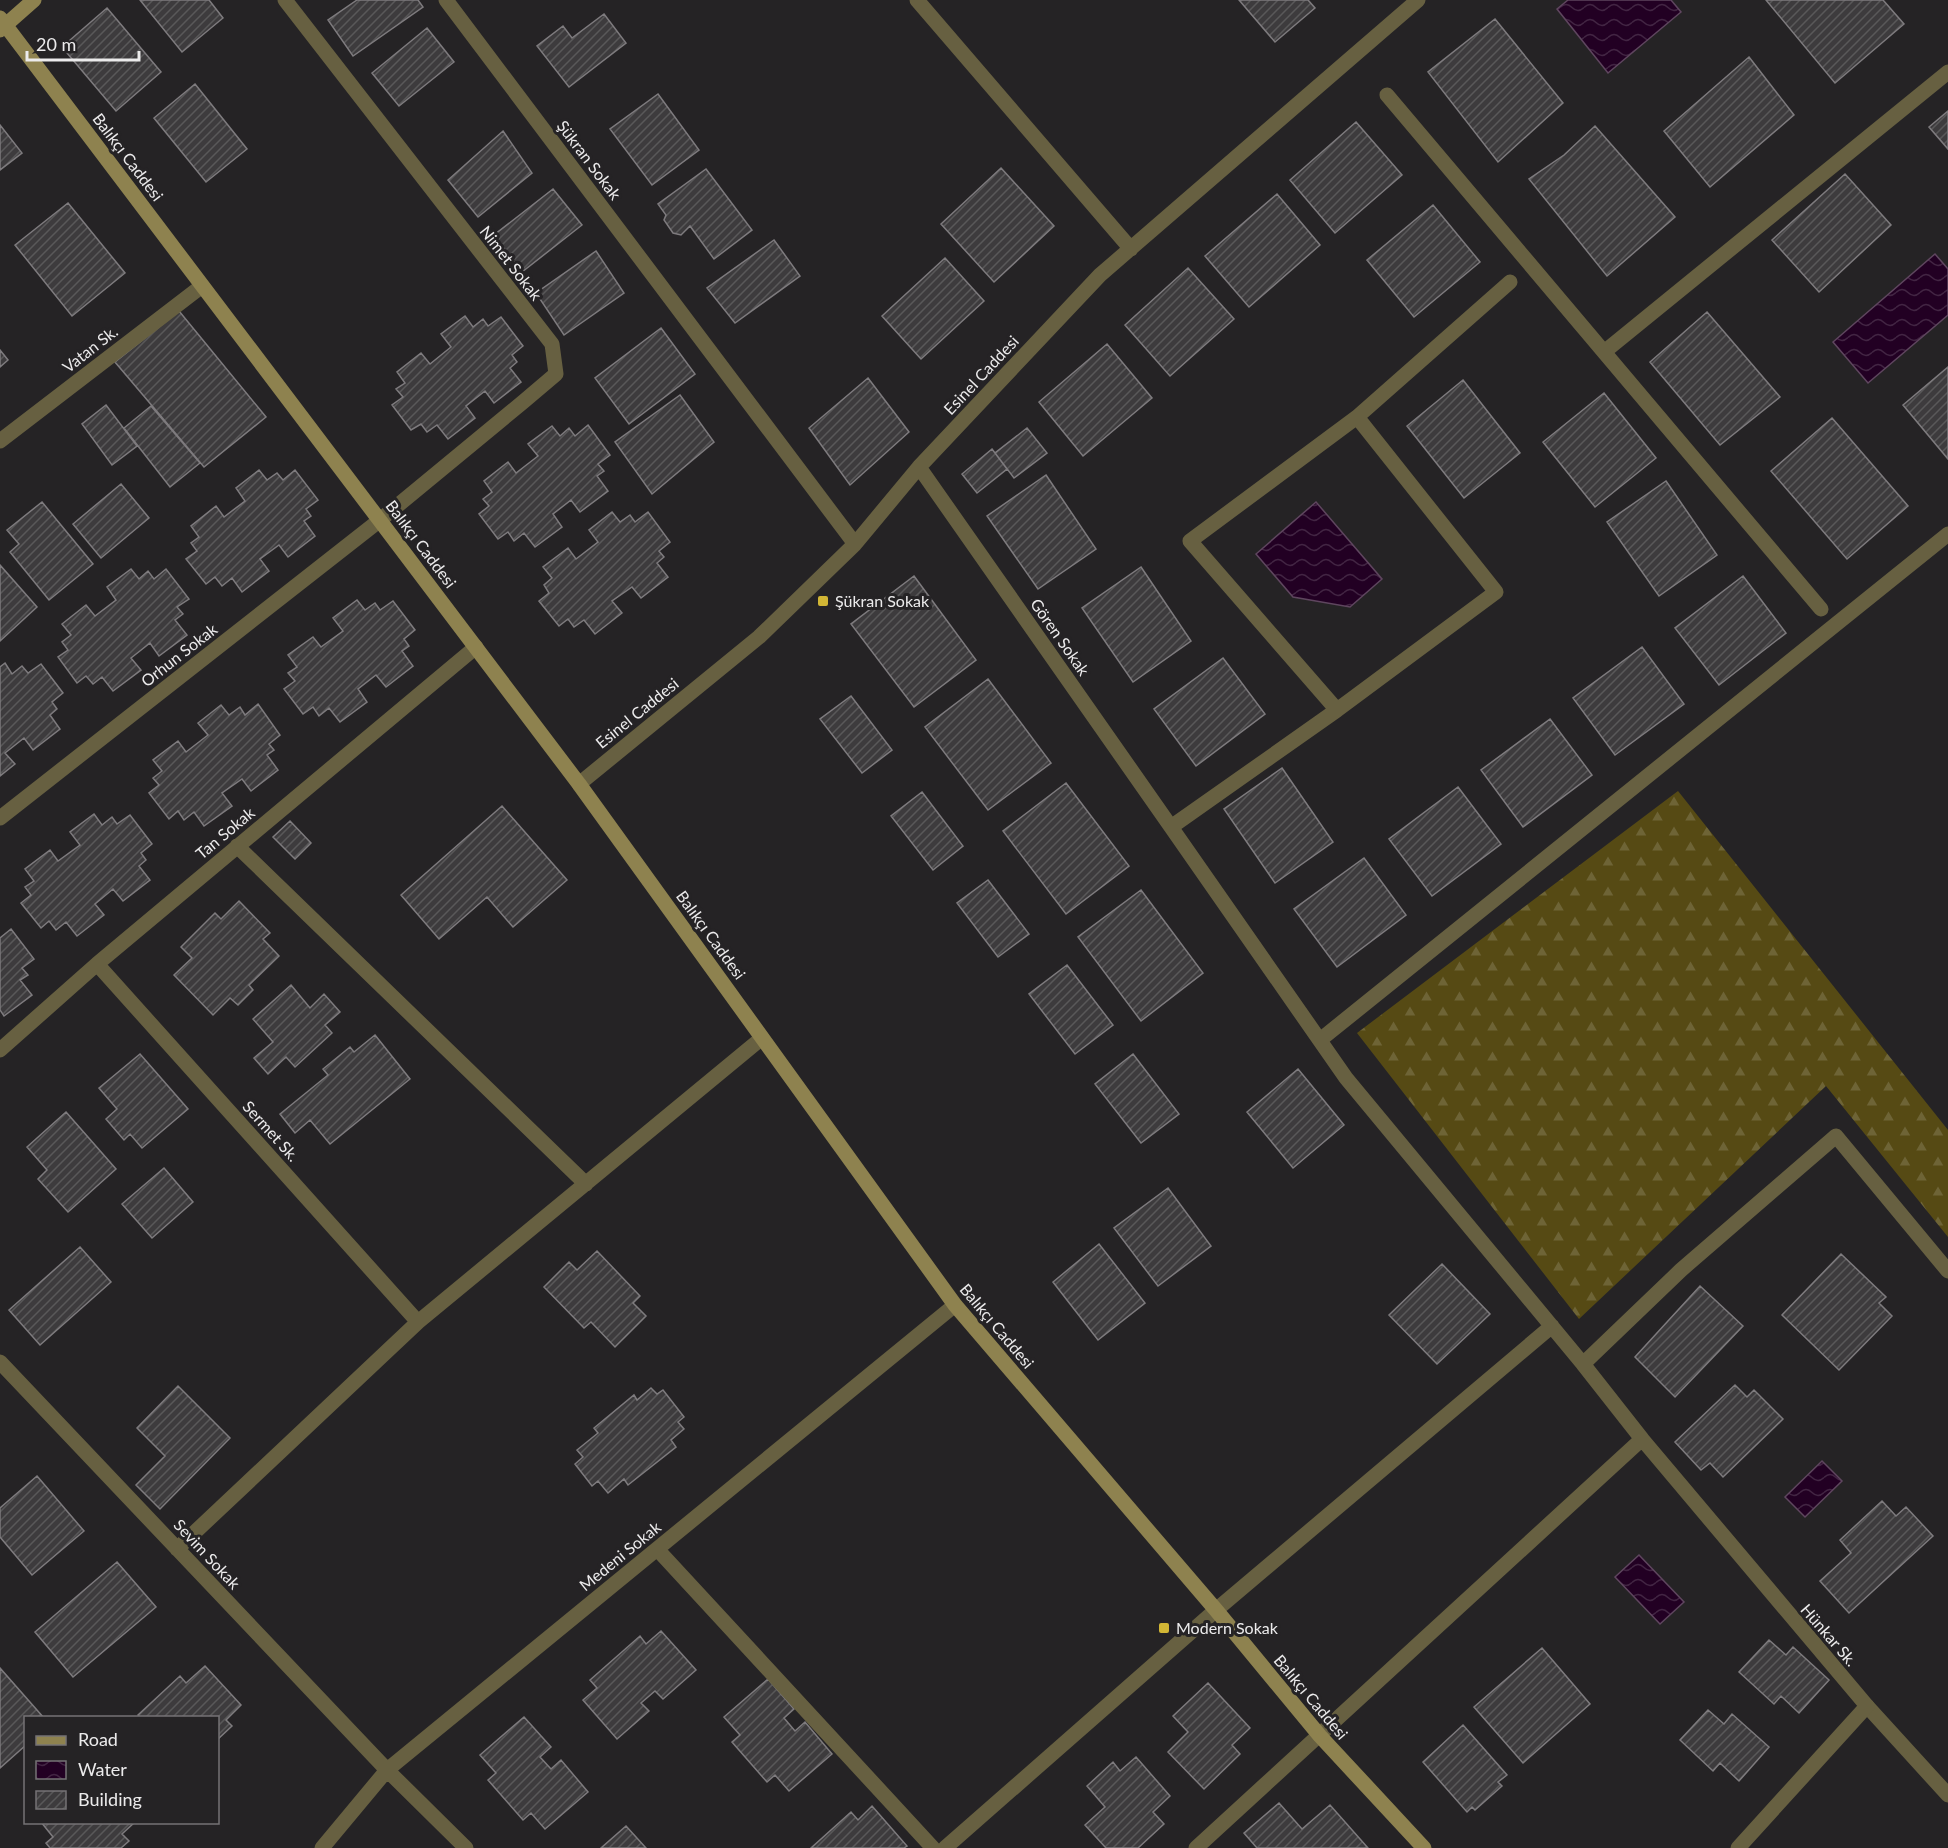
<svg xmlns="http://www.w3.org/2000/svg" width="1948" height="1848" viewBox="0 0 1948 1848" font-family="Lato,sans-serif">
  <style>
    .forest { fill: url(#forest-firs) }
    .water { fill: url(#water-waves); stroke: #5f465f; stroke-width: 1.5 }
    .building { fill: url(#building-hatch); stroke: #7e7b7e; stroke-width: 1.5 }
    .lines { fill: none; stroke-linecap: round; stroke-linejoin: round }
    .service { stroke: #676041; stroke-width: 15 }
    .minor { stroke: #676041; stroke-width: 15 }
    .secondary { stroke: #8e824f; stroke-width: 15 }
    .poi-dot { fill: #d2b635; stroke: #252325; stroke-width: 2 }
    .labels { text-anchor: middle; stroke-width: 6; stroke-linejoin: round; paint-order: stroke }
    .street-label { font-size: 16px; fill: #ecebec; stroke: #252325 }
    .poi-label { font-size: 16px; fill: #ecebec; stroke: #252325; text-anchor: start }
  </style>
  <defs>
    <pattern id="forest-firs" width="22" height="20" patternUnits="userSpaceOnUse" patternTransform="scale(1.5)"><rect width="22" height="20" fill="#564a14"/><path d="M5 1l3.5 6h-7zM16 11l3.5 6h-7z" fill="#6e6436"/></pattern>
    <pattern id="water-waves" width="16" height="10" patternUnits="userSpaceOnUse" patternTransform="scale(1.5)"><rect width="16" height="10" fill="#220023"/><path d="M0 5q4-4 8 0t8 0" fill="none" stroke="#422543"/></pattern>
    <pattern id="building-hatch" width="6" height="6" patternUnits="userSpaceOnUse" patternTransform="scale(1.5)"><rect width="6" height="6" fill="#3d3b3d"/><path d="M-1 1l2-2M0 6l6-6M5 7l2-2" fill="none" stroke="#595859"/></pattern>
  </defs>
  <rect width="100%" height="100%" fill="#252325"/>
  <path class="forest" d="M1678 791 1948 1130V1237L1826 1086 1579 1319 1357 1033Z"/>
  <path class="water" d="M1568 0H1671L1681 12 1608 73 1557 9Z
    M1935 254 1948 269V315L1868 383 1833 342Z
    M1316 502 1382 579 1350 607 1293 597 1256 554Z
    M1822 1461 1842 1481 1805 1517 1785 1497Z
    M1639 1555 1684 1602 1660 1624 1615 1577Z"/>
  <path class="building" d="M140 0H209L223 18 182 52Z
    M357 0H418L423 7 353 56 328 20Z
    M1239 0H1308L1315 8 1275 42Z
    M1766 0H1883L1904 24 1835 83Z
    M107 8 161 72 116 111 62 47Z
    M604 14 626 43 569 87 537 46 563 26 572 38Z
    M1495 19 1563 103 1498 162 1428 72Z
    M427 28 454 62 399 106 372 73Z
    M1749 57 1794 115 1710 187 1664 131Z
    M195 84 247 149 206 182 154 118Z
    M658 94 699 150 652 185 610 129Z
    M1948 111V149L1929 127Z
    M1356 122 1402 175 1335 233 1290 180Z
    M0 125 22 153 0 170Z
    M1595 126 1675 217 1607 276 1529 179 1564 155Z
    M503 131 532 173 478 217 448 180Z
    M1001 168 1054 226 994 282 941 224Z
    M706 169 752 230 714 259 690 226 681 235 673 233 664 220 666 215 658 204Z
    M1845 174 1891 225 1819 292 1772 240Z
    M553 189 582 225 522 272 494 235Z
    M1277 194 1320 245 1249 307 1205 256Z
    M68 203 125 273 72 316 15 245Z
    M1433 205 1480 262 1414 317 1367 260Z
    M774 240 800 276 735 323 707 288Z
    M596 251 624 293 564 335 536 293Z
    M945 258 984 301 921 359 882 316Z
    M1188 268 1234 319 1170 376 1125 325Z
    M179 311 266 417 204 467 115 362Z
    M1707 312 1780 397 1720 445 1650 362Z
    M465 316 473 327 483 319 488 326 501 317 523 346 512 355 517 362 510 368 521 382 494 403 485 391 466 406 475 418 448 439 437 425 427 432 421 424 411 430 392 405 403 397 396 389 405 383 397 372 421 353 430 364 451 347 441 334Z
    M661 328 695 374 629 424 595 378Z
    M1107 344 1152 398 1083 456 1039 402Z
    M0 350 8 360 0 367Z
    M1948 367V459L1903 405Z
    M868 378 909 432 850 485 809 428Z
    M1463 380 1520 453 1464 498 1407 426Z
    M1604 393 1656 458 1595 507 1543 442Z
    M680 395 714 442 652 494 615 442Z
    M106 405 137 446 112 465 82 424Z
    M151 406 200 463 170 487 124 428Z
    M1832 418 1908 506 1847 559 1771 471Z
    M588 425 610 455 598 464 604 471 597 476 608 491 580 512 571 500 553 514 562 527 535 547 524 533 514 541 508 532 498 539 479 514 489 506 483 499 492 492 484 481 508 462 516 473 538 456 528 444 552 426 560 436 569 428 575 436Z
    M1027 428 1047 453 1014 478 995 453Z
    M992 449 1007 469 977 493 962 474Z
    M259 470 267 480 277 473 283 480 295 470 318 500 306 509 311 516 304 521 315 536 288 557 279 545 260 559 269 571 242 592 232 578 222 586 215 577 206 584 186 559 197 551 191 543 199 537 191 526 216 506 224 517 245 501 236 488Z
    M1046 475 1096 549 1038 589 987 516Z
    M1666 481 1717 555 1659 596 1607 522Z
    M121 484 149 518 101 558 73 524Z
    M42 502 93 564 49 600 10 552 19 544 7 530Z
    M612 512 620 522 630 515 635 522 648 512 670 542 659 551 664 557 657 563 668 577 641 598 632 587 612 601 622 613 595 634 584 620 574 627 568 619 559 626 539 601 549 593 544 585 552 578 543 567 568 548 576 559 598 542 589 530Z
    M0 565 37 607 0 641Z
    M1141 567 1191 641 1133 682 1082 608Z
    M131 569 139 579 148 571 154 579 166 569 189 599 177 607 183 614 175 620 187 635 159 656 150 643 131 658 141 670 113 691 102 677 93 684 86 676 77 683 58 657 68 650 62 642 71 635 62 624 86 605 95 616 116 600 107 587Z
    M914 576 976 660 914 707 851 624Z
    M1743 576 1786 633 1719 685 1675 628Z
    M357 600 365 610 375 603 380 610 393 601 415 630 404 639 409 646 402 651 413 666 386 687 376 675 358 689 367 702 340 722 329 708 319 716 313 707 303 714 284 689 295 681 288 673 297 667 288 655 313 637 321 647 343 631 333 618Z
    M1642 647 1684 704 1615 755 1573 698Z
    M1223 658 1265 714 1196 766 1154 709Z
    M5 663 12 674 22 666 28 673 41 664 63 693 52 702 57 709 50 715 60 729 33 750 24 738 5 753 15 764 0 776V667Z
    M988 679 1051 763 988 810 925 727Z
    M851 696 892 750 862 773 820 719Z
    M258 704 280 735 269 744 274 750 267 755 278 770 251 791 242 779 222 793 232 806 204 826 194 812 184 820 178 811 169 819 149 793 159 785 153 778 162 771 153 760 178 741 186 752 208 735 198 723 221 705 229 715 240 707 245 715Z
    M1550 719 1592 775 1523 827 1481 770Z
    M1282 768 1333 842 1275 883 1224 809Z
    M1066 783 1129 866 1066 914 1003 831Z
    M1458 787 1501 844 1432 896 1389 839Z
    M922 792 963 846 933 870 891 816Z
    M502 806 567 880 513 927 487 897 439 939 401 895Z
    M94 814 102 825 112 817 117 824 130 815 152 844 141 853 146 860 139 866 150 880 123 901 113 889 95 904 104 915 77 936 66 922 56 930 49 921 41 928 21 903 31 895 25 887 34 881 25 869 50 850 58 861 80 845 70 832Z
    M290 821 311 843 295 859 273 837Z
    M1364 858 1406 915 1337 967 1294 909Z
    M988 880 1029 934 998 957 957 903Z
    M1141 890 1203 973 1141 1021 1078 937Z
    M239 901 270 933 263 939 279 956 249 985 253 990 238 1005 230 998 213 1015 174 975 192 958 181 947 215 913 221 919Z
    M11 929 34 959 22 968 28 975 20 980 32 995 4 1016 0 1010V938Z
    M1067 965 1113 1025 1075 1054 1029 994Z
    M291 985 310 1008 324 994 340 1012 325 1025 332 1033 295 1067 286 1057 268 1074 254 1058 273 1042 253 1019Z
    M375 1035 410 1079 330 1144 310 1120 295 1133 280 1114 328 1075 323 1069 350 1047 354 1052Z
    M140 1054 188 1109 142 1148 130 1134 124 1140 106 1119 117 1109 99 1088Z
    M1133 1054 1179 1114 1141 1143 1095 1084Z
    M1298 1069 1344 1125 1293 1168 1247 1112Z
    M66 1112 116 1169 68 1212 38 1179 47 1170 27 1147Z
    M164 1168 193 1202 152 1238 122 1204Z
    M1168 1188 1211 1246 1158 1286 1114 1228Z
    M1099 1244 1145 1303 1098 1340 1053 1282Z
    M80 1247 111 1282 40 1345 9 1310Z
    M597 1251 640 1296 633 1303 646 1316 615 1347 591 1322 584 1328 544 1287 569 1262 577 1270Z
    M1841 1254 1886 1297 1879 1303 1892 1316 1839 1370 1782 1315Z
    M1442 1264 1490 1314 1437 1364 1389 1315Z
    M1700 1286 1743 1326 1675 1397 1635 1357Z
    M1735 1385 1747 1397 1754 1390 1783 1419 1723 1477 1710 1463 1701 1470 1675 1442Z
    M178 1386 230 1438 160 1509 136 1485 165 1456 137 1428Z
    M651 1388 657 1394 663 1390 684 1417 678 1422 684 1429 671 1440 676 1447 628 1485 624 1479 608 1493 598 1481 592 1486 575 1464 583 1457 577 1450 598 1433 594 1428 634 1395 637 1400Z
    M37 1476 84 1531 32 1575 0 1537V1508Z
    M1882 1501 1896 1516 1906 1507 1933 1536 1849 1613 1820 1581 1851 1553 1840 1540Z
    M117 1562 156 1607 73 1677 35 1632Z
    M661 1631 696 1670 663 1699 655 1691 641 1703 649 1711 617 1739 583 1700 597 1688 590 1680 640 1636 646 1644Z
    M1769 1640 1786 1655 1793 1647 1829 1680 1799 1713 1781 1696 1774 1704 1739 1672Z
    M1542 1648 1590 1704 1523 1763 1474 1707Z
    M205 1666 241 1705 226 1720 232 1726 218 1739V1718H141L138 1715 180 1676 186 1683Z
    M0 1668 44 1718H26V1745L0 1768Z
    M768 1679 794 1709 784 1718 795 1731 805 1722 832 1754 789 1791 775 1775 767 1782 732 1742 740 1735 724 1717Z
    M1208 1683 1250 1728 1232 1745 1240 1754 1204 1789 1168 1752 1188 1732 1173 1716Z
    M1708 1710 1724 1724 1732 1714 1769 1747 1739 1781 1720 1763 1713 1771 1680 1740Z
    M524 1717 551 1747 540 1757 551 1769 561 1760 588 1792 545 1829 531 1813 523 1820 488 1780 496 1773 480 1755Z
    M1463 1725 1507 1775 1498 1782 1502 1786 1475 1810 1472 1807 1467 1812 1423 1762Z
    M1136 1757 1170 1796 1153 1812 1164 1824 1138 1848H1106L1085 1825 1105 1807 1087 1786 1113 1762 1120 1771Z
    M1279 1803 1302 1829 1330 1805 1368 1848H1257L1244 1833Z
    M872 1806 907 1846 904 1848H811L851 1812 858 1820Z
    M41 1822H135L122 1834 129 1841 121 1848H50L46 1843 53 1837Z
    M626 1826 646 1848H601Z"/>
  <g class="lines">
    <path class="service" d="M1867 1706 1948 1795"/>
    <path class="minor" d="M446 0 855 544
      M917 0 1131 249
      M1387 95 1821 609
      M1604 352 1948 72
      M1357 417 1510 282
      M0 441 202 286
      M919 467 1171 827
      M1337 710 1190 541 1357 417 1496 592 1337 710 1171 827 1346 1078 1583 1364
      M579 784 759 637 855 544 919 467 1100 275 1418 0
      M0 818 380 520 523 402 556 374 552 344 285 0
      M237 846 586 1184
      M97 964 418 1322
      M1320 1040 1948 534
      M0 1050 97 964 476 647
      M0 1362 387 1770 466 1848
      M1642 1439 1867 1706 1738 1848
      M177 1549 418 1322 762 1038
      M657 1549 933 1848
      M322 1848 387 1770 955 1305
      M945 1848 1216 1610 1552 1326
      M1196 1848 1642 1439 1583 1364 1681 1270 1836 1136 1948 1271"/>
    <path class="secondary" d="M0 18 579 784 955 1305 1216 1610 1320 1736 1424 1848
      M0 30 34 0"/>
  </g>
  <g class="poi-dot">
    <rect x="817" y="595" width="12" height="12" rx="3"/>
    <rect x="1158" y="1622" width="12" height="12" rx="3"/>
  </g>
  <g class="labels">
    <g class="street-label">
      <text transform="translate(128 157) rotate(53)" y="6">Balıkçı Caddesi</text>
      <text transform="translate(589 160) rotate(53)" y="6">Şükran Sokak</text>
      <text transform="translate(511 263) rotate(52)" y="6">Nimet Sokak</text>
      <text transform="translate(90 349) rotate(-38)" y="6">Vatan Sk.</text>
      <text transform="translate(981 375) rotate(-47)" y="6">Esinel Caddesi</text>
      <text transform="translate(421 544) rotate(53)" y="6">Balıkçı Caddesi</text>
      <text transform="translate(1060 637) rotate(55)" y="6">Gören Sokak</text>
      <text transform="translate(179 655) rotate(-38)" y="6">Orhun Sokak</text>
      <text transform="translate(637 713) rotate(-39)" y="6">Esinel Caddesi</text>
      <text transform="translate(225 833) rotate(-40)" y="6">Tan Sokak</text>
      <text transform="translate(711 935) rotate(54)" y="6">Balıkçı Caddesi</text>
      <text transform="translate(271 1131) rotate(48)" y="6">Sermet Sk.</text>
      <text transform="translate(997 1326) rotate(50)" y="6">Balıkçı Caddesi</text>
      <text transform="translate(207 1554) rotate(47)" y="6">Sevim Sokak</text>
      <text transform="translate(620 1556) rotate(-39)" y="6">Medeni Sokak</text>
      <text transform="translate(1829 1635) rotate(49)" y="6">Hünkar Sk.</text>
      <text transform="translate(1311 1697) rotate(50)" y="6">Balıkçı Caddesi</text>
    </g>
    <g class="poi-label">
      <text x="835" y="607">Şükran Sokak</text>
      <text x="1176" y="1634">Modern Sokak</text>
    </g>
  </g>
  <rect x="24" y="1716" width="195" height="108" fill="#252325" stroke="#757375" stroke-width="1.5"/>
  <rect x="36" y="1736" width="30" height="9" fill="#8e824f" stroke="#757375" stroke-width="1.5"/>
  <text x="78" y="1746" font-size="18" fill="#ecebec">Road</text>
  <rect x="36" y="1761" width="30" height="18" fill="url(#water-waves)" stroke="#757375" stroke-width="1.5"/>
  <text x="78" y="1776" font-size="18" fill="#ecebec">Water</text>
  <rect x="36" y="1791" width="30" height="18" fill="url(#building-hatch)" stroke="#757375" stroke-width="1.5"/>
  <text x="78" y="1806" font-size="18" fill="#ecebec">Building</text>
  <path d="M27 51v9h112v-9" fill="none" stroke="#ecebec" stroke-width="3"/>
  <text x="36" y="51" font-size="18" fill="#ecebec" stroke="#252325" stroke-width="4.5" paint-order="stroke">20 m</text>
</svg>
